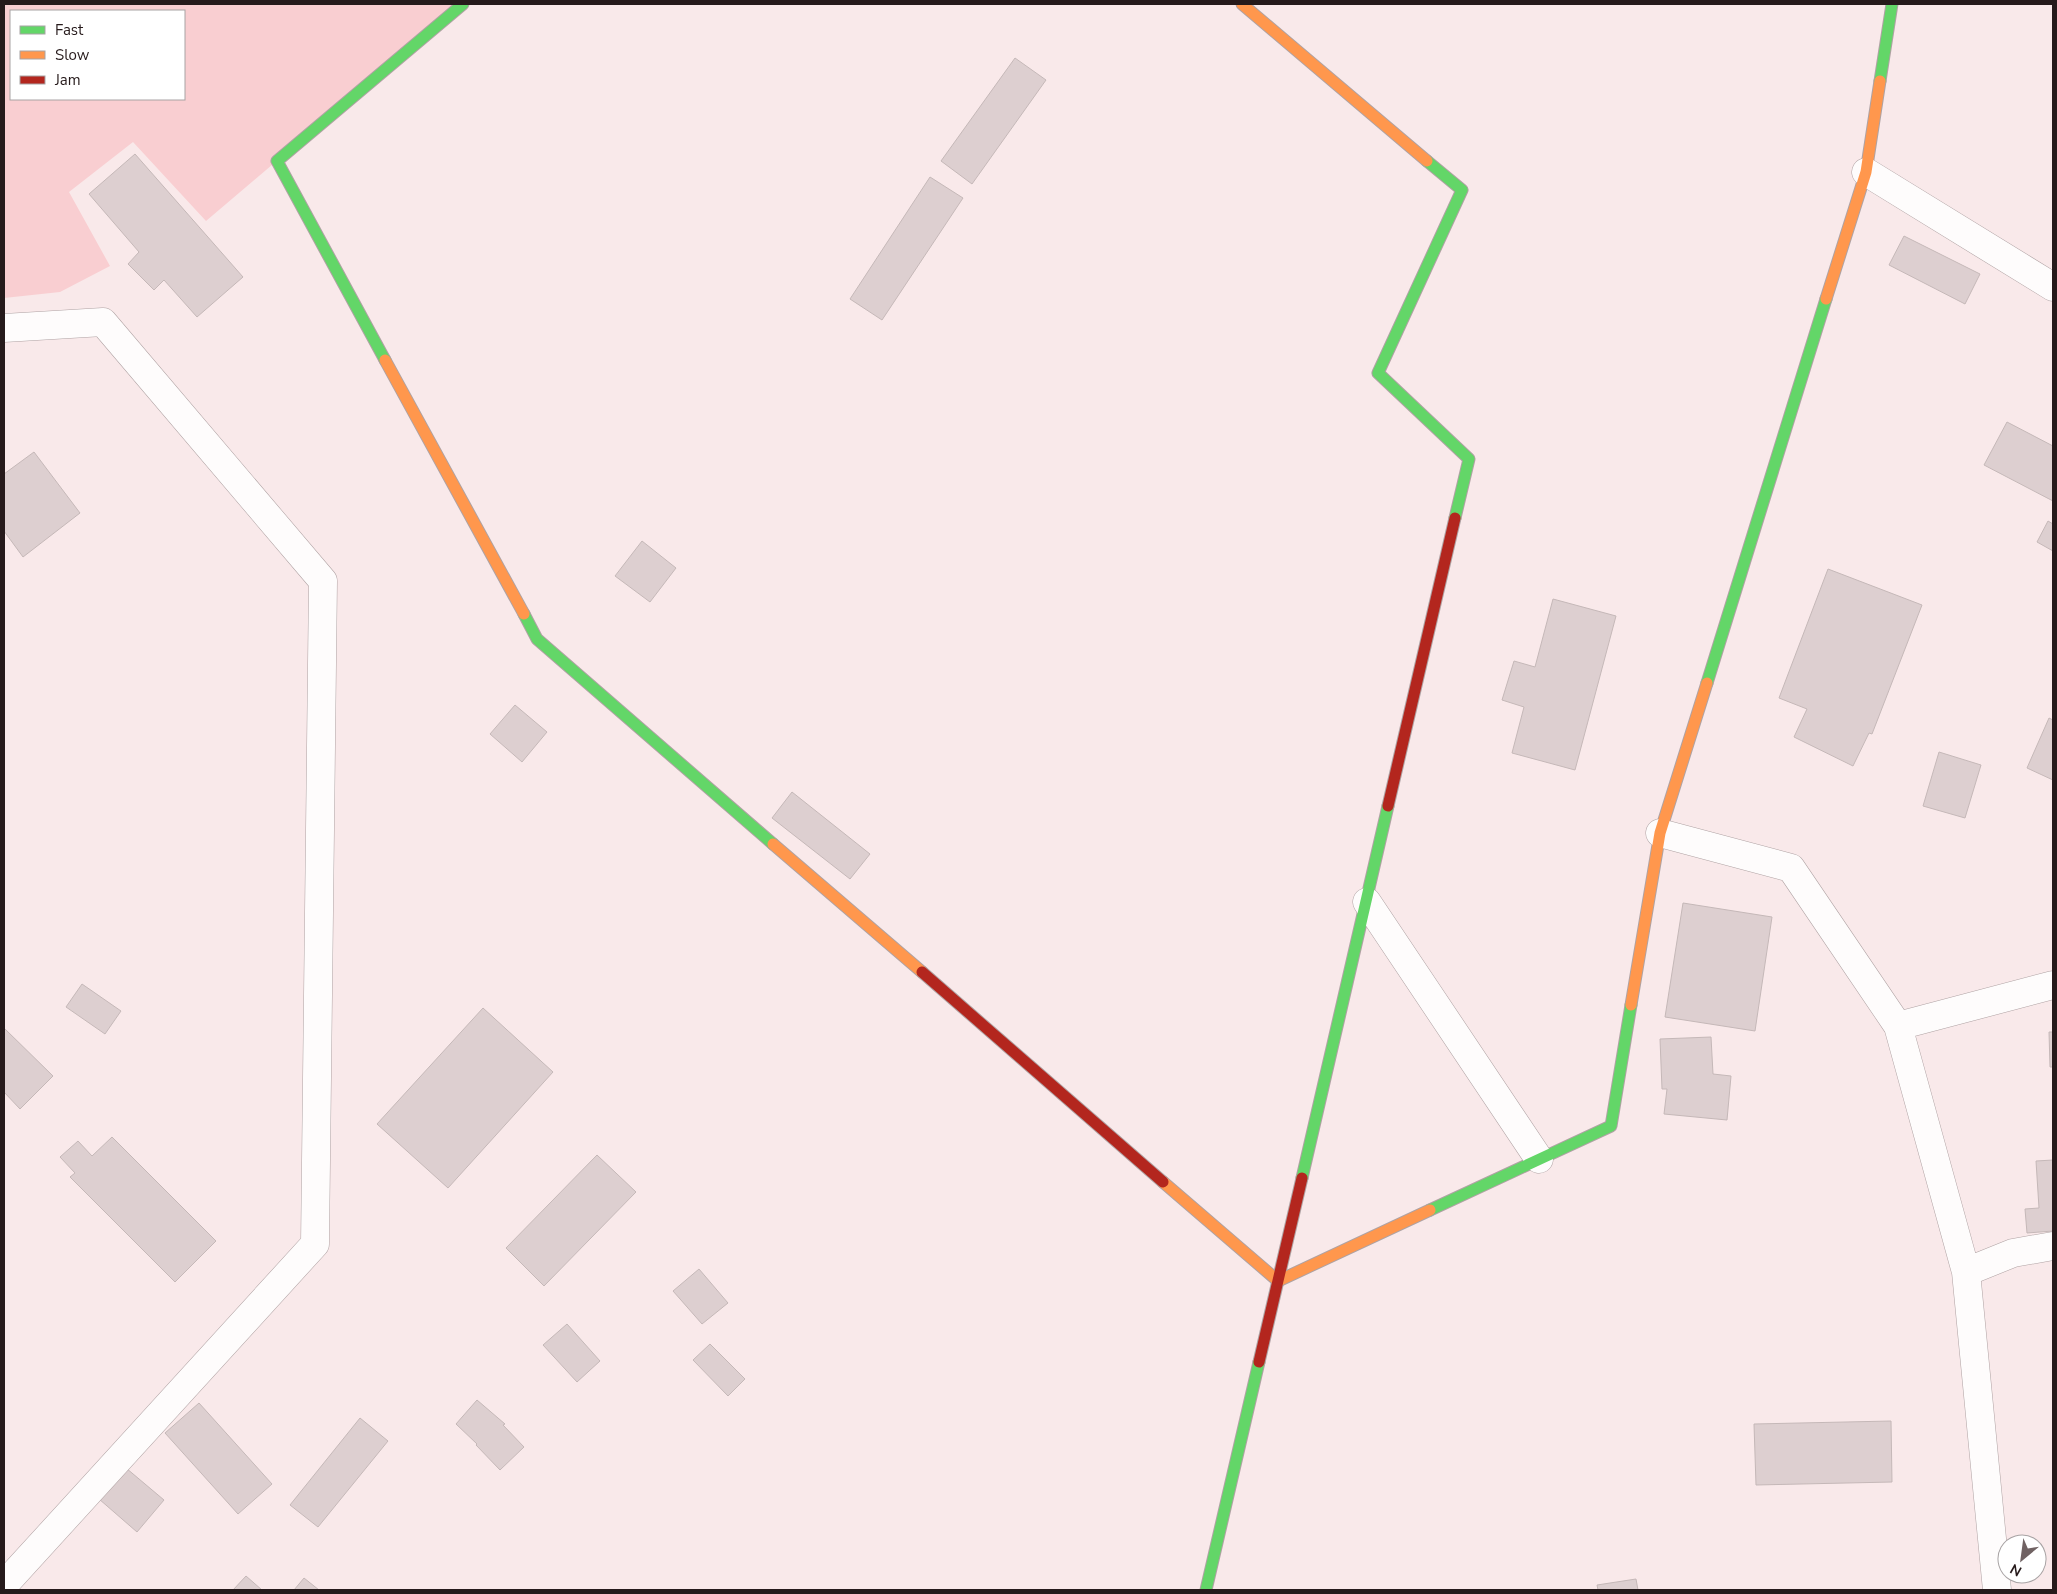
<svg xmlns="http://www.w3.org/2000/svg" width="2057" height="1594" viewBox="0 0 2057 1594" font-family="'Nunito Sans',sans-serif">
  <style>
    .green { fill: #f9ced1; fill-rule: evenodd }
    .building { fill: #ddcfd0; stroke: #c5b8b8 }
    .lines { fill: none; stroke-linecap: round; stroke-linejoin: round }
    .street-casing { stroke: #afa2a3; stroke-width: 29 }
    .fast-casing { stroke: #afa2a3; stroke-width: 13 }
    .slow-casing { stroke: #afa2a3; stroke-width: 13 }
    .jam-casing { stroke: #afa2a3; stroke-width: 13 }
    .street { stroke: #fefcfc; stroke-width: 28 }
    .fast { stroke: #63d668; stroke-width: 11 }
    .slow { stroke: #ff974d; stroke-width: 11 }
    .jam { stroke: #b3261e; stroke-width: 11 }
  </style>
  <rect width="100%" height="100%" fill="#f9e9ea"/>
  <path class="green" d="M4 4H461L206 221 133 142 69 192 110 266 60 292 4 298ZM11 11H184V99H11Z"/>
  <path class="building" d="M1015 58 1046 80 972 184 941 161Z
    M135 154 243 277 197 317 164 280 154 290 128 264 139 252 89 194Z
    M930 177 963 198 882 320 850 299Z
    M1904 236 1980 274 1965 304 1889 265Z
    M2007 422 2053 446V501L1984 465Z
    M34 452 80 513 23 557 4 531V474Z
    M2048 521 2053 524V551L2037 542Z
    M642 541 676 568 650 602 615 576Z
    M1828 569 1922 605 1872 734 1869 733 1853 766 1794 737 1807 709 1779 698Z
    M1553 599 1616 616 1575 770 1512 753 1524 707 1502 700 1514 661 1535 667Z
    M515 705 547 732 522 762 490 734Z
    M2049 718 2053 720V780L2027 768Z
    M1939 752 1981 765 1965 818 1923 806Z
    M792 792 870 854 850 879 772 818Z
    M1683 903 1772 917 1755 1031 1665 1017Z
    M82 984 121 1011 105 1034 66 1007Z
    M483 1008 553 1072 448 1188 377 1124Z
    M4 1028 53 1076 20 1109 4 1092Z
    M2049 1032H2053V1067H2050Z
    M1711 1037 1713 1074 1731 1076 1727 1120 1664 1114 1667 1089H1662L1660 1039Z
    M112 1137 216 1241 175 1282 70 1177 75 1173 60 1157 78 1141 92 1156Z
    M597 1155 636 1192 544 1286 506 1248Z
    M2053 1160V1231L2027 1233 2025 1209 2039 1208 2036 1161Z
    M699 1269 728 1303 702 1324 673 1291Z
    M567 1324 600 1361 577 1382 543 1345Z
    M710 1344 745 1379 728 1396 693 1360Z
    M477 1400 505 1424 503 1425 524 1447 500 1470 476 1445 477 1444 456 1424Z
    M199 1403 272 1484 238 1514 165 1433Z
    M360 1418 388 1441 318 1527 290 1505Z
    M1891 1421 1892 1482 1756 1485 1754 1424Z
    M126 1468 164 1500 137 1532 99 1499Z
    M246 1576 262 1590H233Z
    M304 1578 319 1590H294Z
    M1636 1579 1638 1590H1598L1597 1585Z"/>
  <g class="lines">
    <g class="street-casing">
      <path id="street" d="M1866 172 2053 287
        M4 328 103 322 323 581 315 1244 4 1585
        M1660 833 1791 868 1898 1026 1966 1272 1997 1590
        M1367 902 1539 1159
        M1898 1026 2053 985
        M1966 1272 2013 1253 2053 1246"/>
    </g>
    <g class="fast-casing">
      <path id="fast" d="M1880 81 1892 4
        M1427 161 1462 190 1378 373 1469 459 1455 518
        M385 360 277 161 463 4
        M524 614 537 639 773 844
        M1707 683 1826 299
        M1302 1178 1388 806
        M1430 1210 1611 1126 1631 1005
        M1206 1590 1259 1362"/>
    </g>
    <g class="slow-casing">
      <path id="slow" d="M1242 4 1427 161
        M1826 299 1866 172 1880 81
        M385 360 524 614
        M773 844 922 972
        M1631 1005 1660 833 1707 683
        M1163 1182 1278 1281 1430 1210"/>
    </g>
    <g class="jam-casing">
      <path id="jam" d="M1388 806 1455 518
        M922 972 1163 1182
        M1259 1362 1302 1178"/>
    </g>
    <use href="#street" class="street"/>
    <use href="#fast" class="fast"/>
    <use href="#slow" class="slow"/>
    <use href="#jam" class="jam"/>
  </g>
  <rect width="2057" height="1594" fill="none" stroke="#261a1b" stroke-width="10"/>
  <rect x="10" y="10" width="175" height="90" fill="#ffffff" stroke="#a8a3a4"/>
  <rect x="20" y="26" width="25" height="8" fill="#63d668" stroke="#a8a3a4"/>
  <text x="55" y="35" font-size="15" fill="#261a1b">Fast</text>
  <rect x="20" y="51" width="25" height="8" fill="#ff974d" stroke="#a8a3a4"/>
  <text x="55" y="60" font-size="15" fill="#261a1b">Slow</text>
  <rect x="20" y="76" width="25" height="8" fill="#b3261e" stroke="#a8a3a4"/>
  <text x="55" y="85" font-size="15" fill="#261a1b">Jam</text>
  <g transform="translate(2022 1559) rotate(209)"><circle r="24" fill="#ffffff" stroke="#a8a3a4"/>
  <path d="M0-4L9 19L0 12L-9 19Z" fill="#706263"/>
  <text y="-8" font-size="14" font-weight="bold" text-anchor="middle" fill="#261a1b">N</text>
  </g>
</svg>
